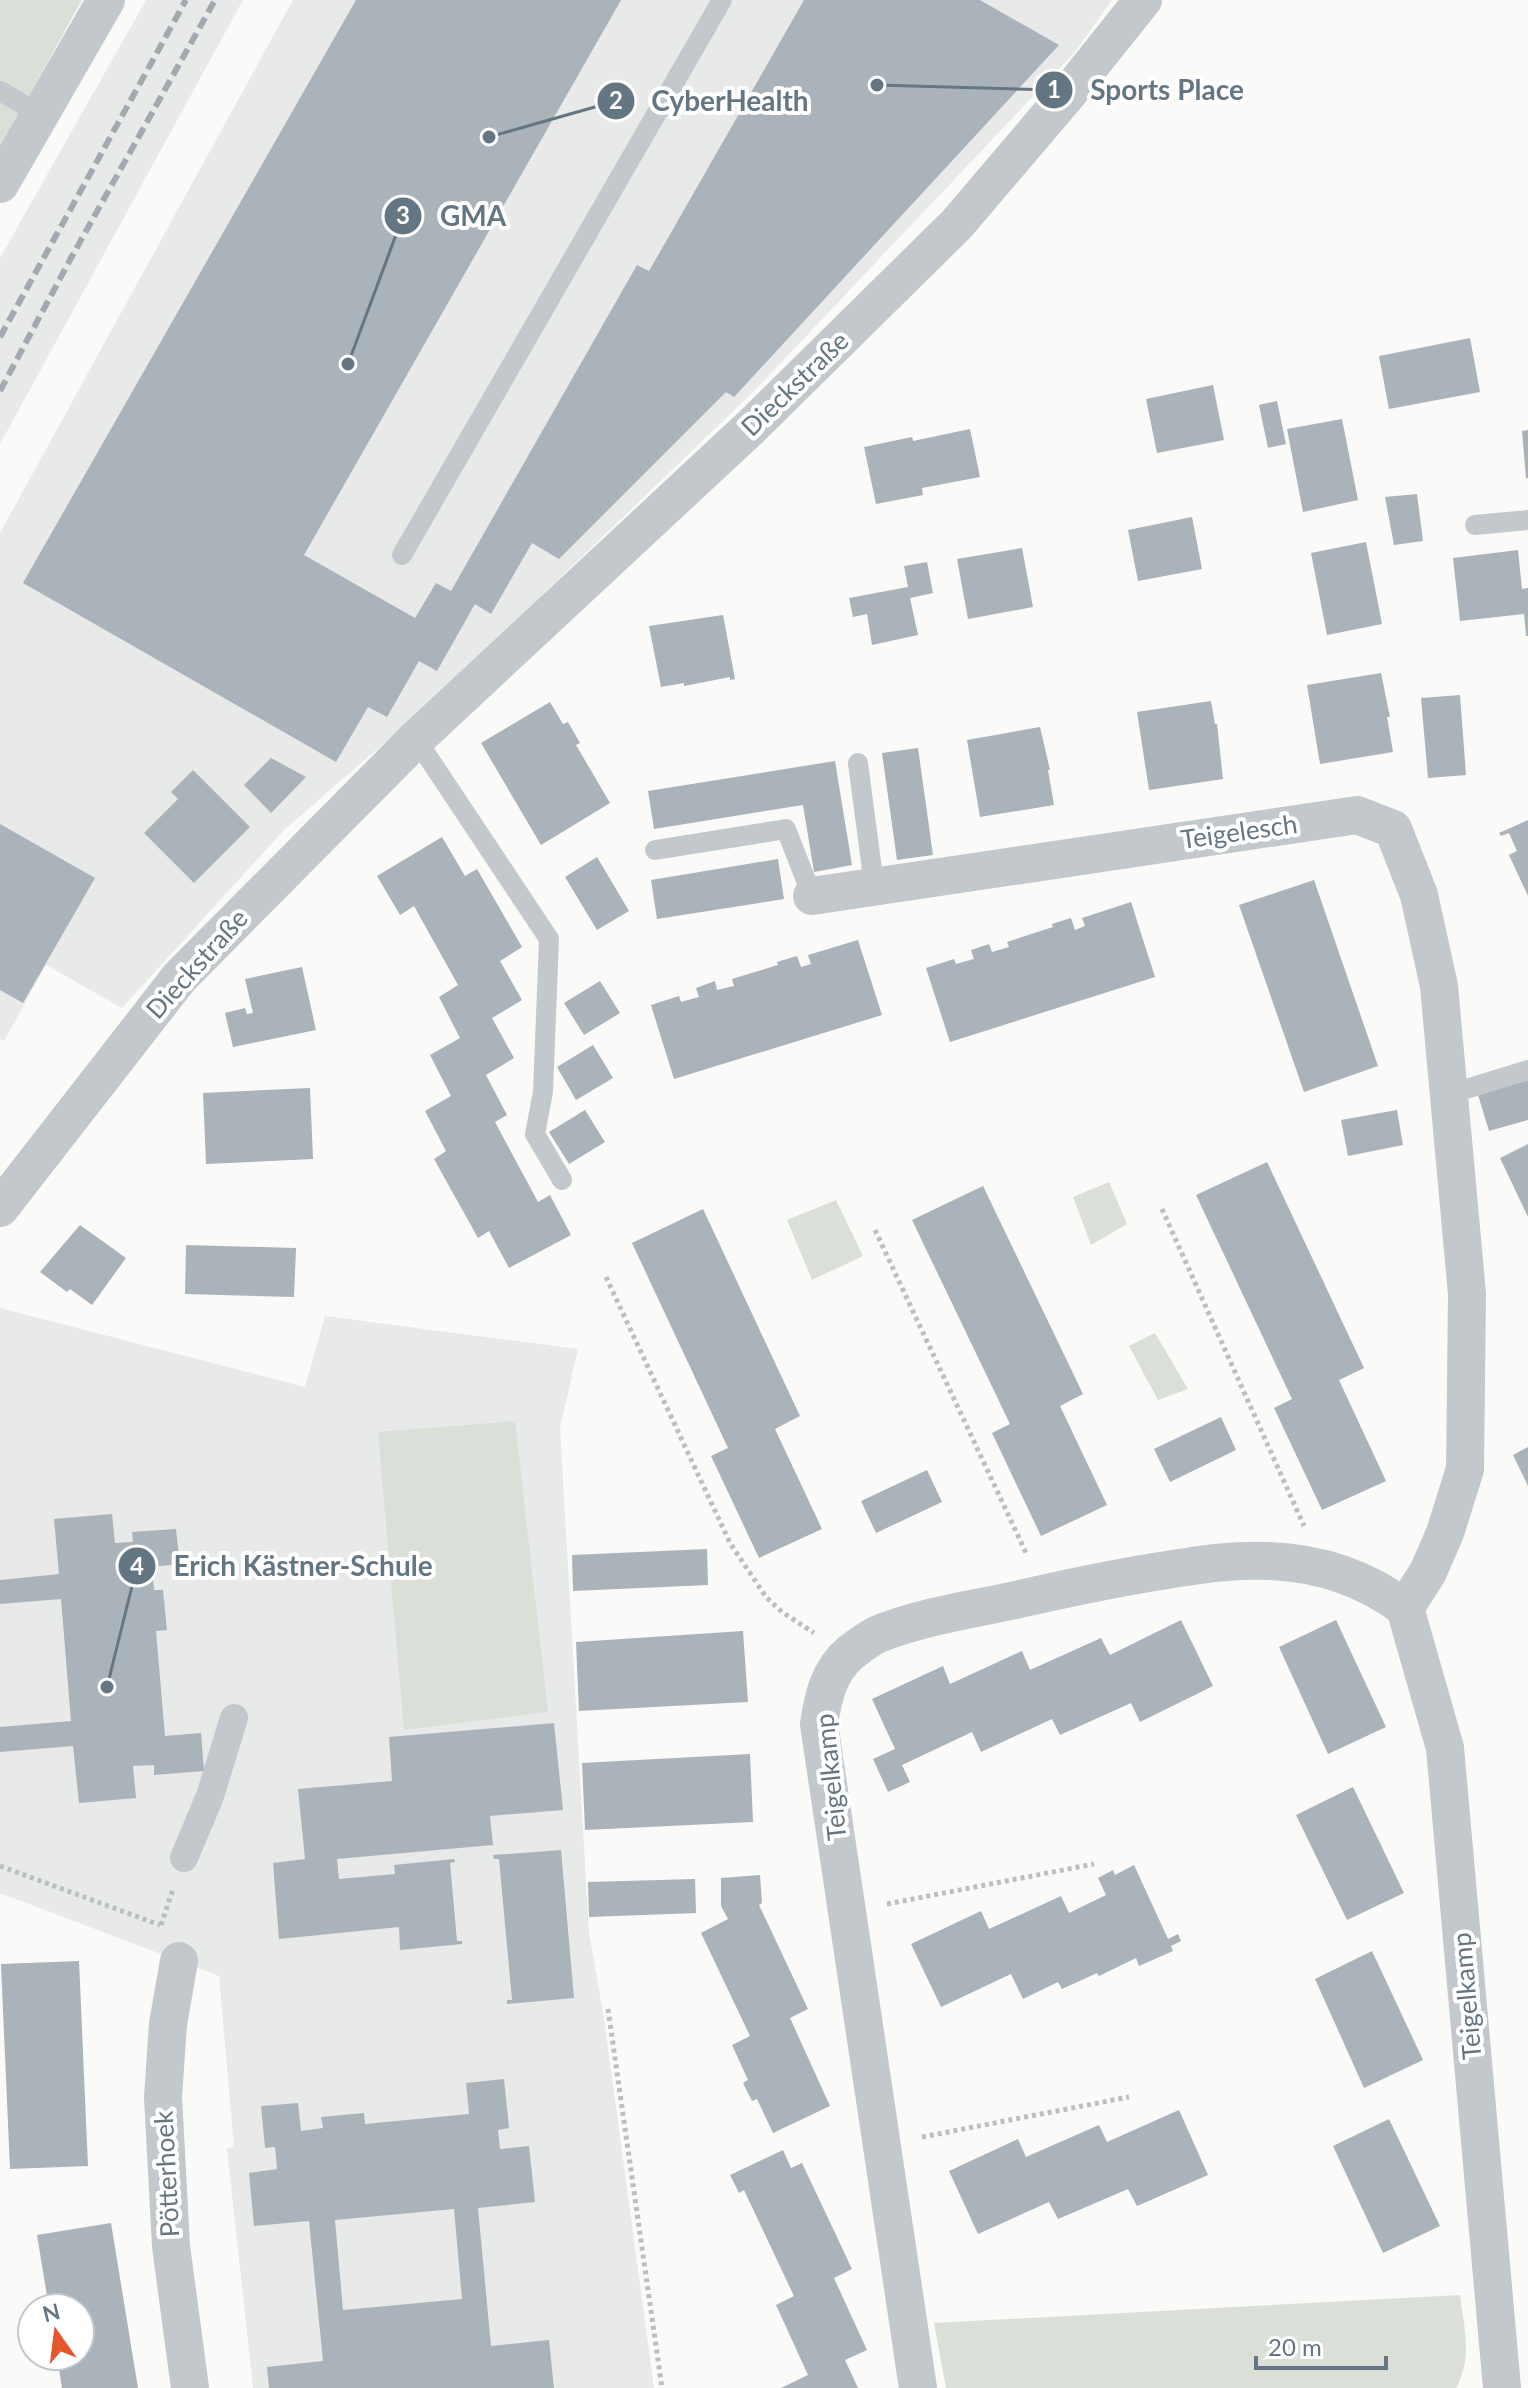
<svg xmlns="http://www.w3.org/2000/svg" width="1528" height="2388" viewBox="0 0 1528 2388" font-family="Lato,sans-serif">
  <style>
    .built { fill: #e8e9e9 }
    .green { fill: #dadfd7 }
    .building { fill: #aab3b9; fill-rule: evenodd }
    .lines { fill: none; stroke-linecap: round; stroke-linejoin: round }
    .path { stroke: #bbbfc2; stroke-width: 5; stroke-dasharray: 4 4; stroke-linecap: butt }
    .service { stroke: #c3c8cc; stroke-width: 20 }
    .pedestrian { stroke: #c3c8cc; stroke-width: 28 }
    .minor { stroke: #c3c8cc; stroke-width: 38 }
    .rail { stroke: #a2aab0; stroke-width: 6; stroke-dasharray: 12 6; stroke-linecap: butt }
    .labels { text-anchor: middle; stroke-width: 8; stroke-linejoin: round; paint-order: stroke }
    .street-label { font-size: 26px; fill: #657683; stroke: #fff }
    .leader { fill: none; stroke: #657683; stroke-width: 3 }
    .callout-dot { fill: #657683; stroke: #fff; stroke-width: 3 }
    .mark-label { font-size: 24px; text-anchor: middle; font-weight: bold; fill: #fff }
    .callout-label { font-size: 28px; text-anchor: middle; font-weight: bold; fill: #657683; stroke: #fff; stroke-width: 8; stroke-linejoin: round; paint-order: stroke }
  </style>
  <rect width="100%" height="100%" fill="#fafaf8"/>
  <path class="built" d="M146 0H243L0 444V258Z
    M293 0H1112L1075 52 756 389 427 706 284 830 122 1008 46 965 4 1041 0 1039V533Z
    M0 1308 305 1387 325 1316 578 1349 560 1428 589 1933 604 2018 654 2388H253L227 2148 234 2147 219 1976 0 1893Z"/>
  <path class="green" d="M0 0H82L0 148Z
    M1109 1182 1127 1224 1091 1245 1073 1197Z
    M836 1200 863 1256 812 1280 787 1220Z
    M1155 1333 1188 1389 1158 1400 1129 1346Z
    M515 1421 548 1712 404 1730 378 1432Z
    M1460 2295C1464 2328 1473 2357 1456 2388H946L934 2323Z"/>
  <path class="building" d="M356 0H621L304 555 415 618 436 583 451 591 637 265 649 271 804 0H980L1059 45 734 397 726 392 559 559 532 543 491 614 475 604 437 671 419 661 387 717 368 707 336 762 23 583Z
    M1470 338 1480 392 1389 409 1379 356Z
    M1213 385 1224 440 1157 453 1146 399Z
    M1277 401 1286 444 1268 448 1259 405Z
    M1342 419 1358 500 1303 512 1287 429Z
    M970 429 980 477 922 488 923 495 876 504 864 447 912 437 913 441Z
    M1528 430V478H1526L1522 431Z
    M1417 494 1423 541 1394 545 1385 497Z
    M1192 517 1202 569 1138 581 1128 530Z
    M1366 542 1382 624 1327 635 1311 553Z
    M1022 548 1033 607 968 619 957 559Z
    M1518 550 1522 589 1528 588V636H1526L1524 614 1460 621 1453 558Z
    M927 562 933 593 910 598 918 635 872 645 867 614 853 617 849 598 908 587 904 566Z
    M723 615 735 679 730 680V677L684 686V683L661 687 649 626Z
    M1381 673 1390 717H1387L1393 752 1320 764 1307 685Z
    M1460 695 1466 775 1428 778 1421 698Z
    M1211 701 1215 724H1217L1223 779 1149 790 1137 712Z
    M550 702 563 724 568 722 580 743 576 745 610 803 541 845 481 743Z
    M1040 727 1050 770H1048L1054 805 980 817 967 740Z
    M918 748 933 855 897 860 882 753Z
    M271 758 306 777 271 813 244 785Z
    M835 761 852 865 814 872 803 805 654 829 648 791Z
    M193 770 250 827 194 883 144 833 178 799 171 792Z
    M1528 820V896L1509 855 1517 851 1509 833 1501 836 1499 833Z
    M0 824 95 878 23 1003 0 990Z
    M442 837 465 876 477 869 522 947 500 961 522 1000 492 1018 514 1058 486 1075 507 1115 495 1122 538 1202 550 1195 571 1235 509 1268 489 1231 478 1238 434 1159 446 1151 425 1111 451 1096 430 1055 460 1038 439 997 458 985 414 906 400 915 377 876Z
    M597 857 629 911 597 930 565 877Z
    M778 859 784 899 657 919 651 880Z
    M1314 880 1378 1066 1304 1092 1239 905Z
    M1131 902 1155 977 950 1042 926 968 954 959 956 964 974 959 971 950 989 944 992 952 1009 947 1007 942 1053 927 1052 924 1071 918 1075 930 1085 926 1082 918Z
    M858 940 882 1015 674 1079 651 1005 679 996 681 1002 699 997 696 988 715 981 717 990 734 986 732 979 778 965 777 962 797 956 801 967 811 964 808 955Z
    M302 967 316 1030 233 1047 225 1013 245 1008 247 1014 253 1013 245 979Z
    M600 981 620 1013 584 1035 564 1003Z
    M593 1045 613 1078 576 1100 557 1067Z
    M1528 1080V1120L1489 1131 1478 1095Z
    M310 1088 313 1159 206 1164 203 1093Z
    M585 1110 605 1142 569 1164 549 1132Z
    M1397 1110 1403 1145 1348 1156 1341 1120Z
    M1528 1144V1217L1500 1158Z
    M1267 1162 1364 1368 1339 1380 1386 1481 1322 1510 1274 1408 1292 1399 1196 1195Z
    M983 1186 1083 1394 1060 1406 1107 1505 1041 1536 992 1433 1010 1424 912 1220Z
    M703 1209 800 1416 775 1429 822 1529 759 1558 711 1456 728 1448 632 1243Z
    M80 1225 126 1258 92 1305 70 1289 67 1292 40 1272Z
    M186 1245 296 1248 294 1297 185 1294Z
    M1221 1417 1236 1450 1170 1482 1154 1449Z
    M1528 1447V1486L1513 1455Z
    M927 1470 942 1502 876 1533 861 1501Z
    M112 1514 115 1543 133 1542 132 1532 176 1529 180 1564 152 1567 154 1590H163L167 1630 156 1631 165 1736 201 1733 204 1771 154 1775V1765L133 1766 136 1798 79 1803 73 1746 0 1752V1727L71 1721 61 1599 0 1604V1580L59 1574 54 1519Z
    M707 1549 708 1585 573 1591 572 1555Z
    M1181 1620 1213 1686 1140 1722 1131 1703 1060 1735 1052 1719 981 1752 972 1732 902 1765 910 1782 888 1792 873 1759 895 1749 872 1699 943 1666 950 1684 1022 1651 1030 1670 1101 1638 1110 1655Z
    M1336 1620 1386 1727 1328 1754 1279 1647Z
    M743 1631 748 1702 579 1711 576 1642Z
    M554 1723 563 1810 490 1816 493 1845 337 1859 339 1879 395 1874 394 1865 454 1859 455 1862 450 1863 457 1941H462V1944L400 1950 399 1927 279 1939 273 1863 305 1859 298 1789 392 1781 389 1737Z
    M750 1754 753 1822 585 1830 582 1763Z
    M1353 1787 1404 1893 1347 1920 1296 1815Z
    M561 1850 574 1998 507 2004V2000H512L499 1859H494L493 1855Z
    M1134 1865 1168 1939 1178 1934 1181 1941 1171 1946 1173 1951 1139 1966 1136 1958 1099 1976 1097 1973 1062 1989 1058 1982 1023 1999 1011 1974 941 2007 911 1944 981 1911 989 1929 1061 1896 1069 1913 1106 1895 1098 1878 1113 1870 1115 1875Z
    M760 1875 762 1903 759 1905 808 2009 790 2018 830 2106 773 2133 757 2099 752 2101 743 2083 748 2080 732 2045 750 2036 701 1933 728 1919 721 1906V1878Z
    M695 1879 696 1913 589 1917 588 1882Z
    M1372 1951 1423 2060 1364 2088 1315 1979Z
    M79 1961 88 2166 10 2169 1 1964Z
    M504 2079 509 2128 498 2130 500 2149 529 2146 535 2202 478 2208 491 2346 549 2340 554 2388H269L267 2367 323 2361 309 2221 254 2226 249 2173 277 2169 275 2147 265 2148 261 2106 298 2103 301 2131 323 2128 321 2117 364 2113 365 2124 469 2114 466 2083ZM454 2209 462 2299 343 2310 335 2220Z
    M1179 2110 1208 2175 1137 2206 1128 2189 1058 2219 1049 2202 978 2234 949 2171 1018 2139 1026 2157 1099 2125 1107 2142Z
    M1389 2119 1440 2226 1383 2253 1333 2146Z
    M783 2150 791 2168 802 2163 852 2269 834 2278 867 2350 845 2360 858 2388H781L808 2375 776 2305 794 2296 744 2190 739 2193 730 2175Z
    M111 2223 138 2388H62L57 2356H80V2308H49L37 2235Z"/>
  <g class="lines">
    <path class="path" d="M1162 1209 1304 1526
      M875 1230 1027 1555
      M606 1277 730 1543 766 1597 782 1612 814 1633
      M0 1866 160 1925
      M887 1904 1094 1864
      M161 1925 173 1889
      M608 2009 662 2388
      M922 2137 1129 2097"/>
    <path class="service" d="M0 91 41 115
      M1475 525 1528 520
      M402 555 722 0
      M416 739 549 939 543 1092 535 1134 562 1180
      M858 763 874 885
      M655 850 786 829 812 896
      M1450 1094 1528 1070"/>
    <path class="pedestrian" d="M184 1858 210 1796 234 1718"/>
    <path class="minor" d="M0 184 106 0
      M812 896 1357 815 1393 829 1419 895 1439 986 1467 1294 1465 1469 1445 1533 1428 1572 1405 1608 1445 1748 1502 2388
      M0 1208 179 978 416 739 751 427 957 224 1071 90 1143 0
      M179 1961 168 2024 163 2097 171 2246 190 2388
      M918 2388 819 1724C823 1697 829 1671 850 1653 859 1646 870 1637 881 1633 922 1617 968 1610 1011 1601 1059 1590 1106 1580 1154 1572 1192 1566 1231 1559 1269 1561 1320 1563 1365 1578 1405 1608"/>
    <path class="rail" d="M0 337 186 0
      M0 391 71 258 215 0"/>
  </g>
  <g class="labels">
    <g class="street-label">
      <text transform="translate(795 384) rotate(-44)" y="9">Dieckstraße</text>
      <text transform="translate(1239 832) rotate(-8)" y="9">Teigelesch</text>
      <text transform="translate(197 964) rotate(-48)" y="9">Dieckstraße</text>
      <text transform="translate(831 1777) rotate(-96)" y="9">Teigelkamp</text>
      <text transform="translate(1467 1996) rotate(-95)" y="9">Teigelkamp</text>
      <text transform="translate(167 2174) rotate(-93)" y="9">Pötterhoek</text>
    </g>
  </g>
  <path class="leader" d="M877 85L1054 90M489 137L616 101M348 364L403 216M107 1687L137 1566"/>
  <g class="callout-dot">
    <circle cx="877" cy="85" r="8"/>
    <circle cx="489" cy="137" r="8"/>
    <circle cx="348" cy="364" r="8"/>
    <circle cx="107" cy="1687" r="8"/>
    <circle cx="1054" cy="90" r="20"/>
    <circle cx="616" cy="101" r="20"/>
    <circle cx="403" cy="216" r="20"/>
    <circle cx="137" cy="1566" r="20"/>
  </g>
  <g class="mark-label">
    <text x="1054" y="98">1</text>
    <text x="616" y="109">2</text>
    <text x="403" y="224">3</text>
    <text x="137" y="1575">4</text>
  </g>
  <g class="callout-label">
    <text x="1167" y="100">Sports Place</text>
    <text x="730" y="111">CyberHealth</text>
    <text x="473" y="226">GMA</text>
    <text x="303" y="1576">Erich Kästner-Schule</text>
  </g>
  <g transform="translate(56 2332) rotate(346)"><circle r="38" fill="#ffffff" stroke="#c1c8cd" stroke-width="2"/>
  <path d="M0-6L14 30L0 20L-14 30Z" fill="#e4572e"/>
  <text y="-12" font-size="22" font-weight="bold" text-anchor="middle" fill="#657683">N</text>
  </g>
  <path d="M1256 2356v12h130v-12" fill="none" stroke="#657683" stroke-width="4"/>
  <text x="1268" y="2356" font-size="24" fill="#657683" stroke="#ffffff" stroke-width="6" paint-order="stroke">20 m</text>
</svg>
